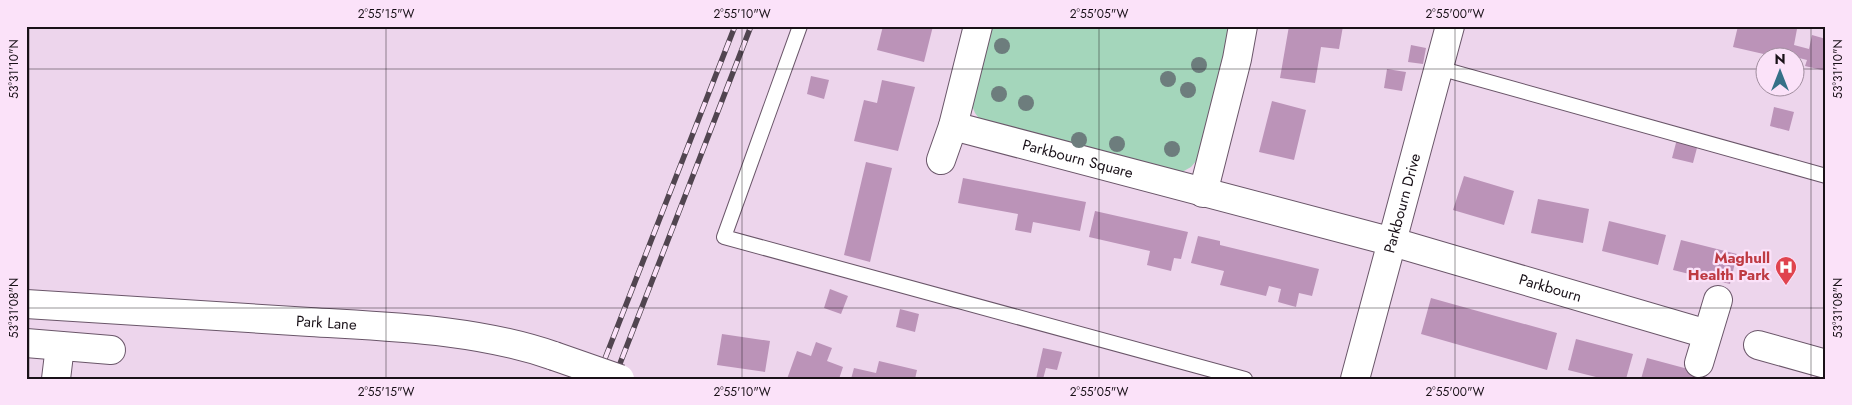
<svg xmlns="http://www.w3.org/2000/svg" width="1852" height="405" viewBox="0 0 1852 405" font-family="Jost,sans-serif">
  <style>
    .green { fill: #a4d6bb }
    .building { fill: #bb93b8 }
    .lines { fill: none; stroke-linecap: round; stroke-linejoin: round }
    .lane-casing { stroke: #6a5669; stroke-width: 16 }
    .street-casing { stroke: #6a5669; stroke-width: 30 }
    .secondary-casing { stroke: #6a5669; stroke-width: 30 }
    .lane { stroke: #fff; stroke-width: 14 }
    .street { stroke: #fff; stroke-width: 28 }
    .secondary { stroke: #fff; stroke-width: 28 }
    .rail-casing { stroke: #514550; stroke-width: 5.5 }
    .rail { stroke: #fbe2f9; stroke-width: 4; stroke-dasharray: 11; stroke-linecap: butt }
    .secondary-bridge-casing { stroke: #6a5669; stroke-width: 30; stroke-linecap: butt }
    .secondary-bridge { stroke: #fff; stroke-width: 28 }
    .tree { fill: #6d7d7d }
    .ticks { fill: none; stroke: #191118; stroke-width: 1; stroke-opacity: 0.45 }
    .labels { text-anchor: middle; stroke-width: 4.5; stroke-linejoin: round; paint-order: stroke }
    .street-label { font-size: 15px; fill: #191118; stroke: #fbe2f9 }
    .health-label { font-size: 15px; font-weight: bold; fill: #be3a42; stroke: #fbe2f9; text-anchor: end }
    .neatline { fill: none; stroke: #191118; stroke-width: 2 }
    .ticks-label { font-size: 12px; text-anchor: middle; fill: #191118 }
  </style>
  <rect width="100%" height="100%" fill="#edd5ec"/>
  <path class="green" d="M988 26H1227L1228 32 1225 49 1229 52 1198 159 1191 167 1182 172 981 121 975 113 971 103Z"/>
  <path class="building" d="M883 26H933L924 62 877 50Z
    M1289 26 1313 29 1314 26H1343L1339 49 1321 47 1315 83 1280 78Z
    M1738 26H1783L1797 29 1794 45 1809 49 1812 35 1826 39V71L1805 66 1807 60 1791 56V58H1781L1733 47Z
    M1411 45 1426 48 1423 64 1408 62Z
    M1387 69 1406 72 1402 91 1384 88Z
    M811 76 829 80 824 99 807 94Z
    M882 80 915 87 898 151 854 141 864 100 877 103Z
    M1272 101 1306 110 1294 160 1259 152Z
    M1774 107 1794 112 1789 131 1770 126Z
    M1677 139 1698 144 1693 163 1672 158Z
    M866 162 892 168 870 262 844 255Z
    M1464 176 1514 191 1504 225 1453 210Z
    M963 178 1086 202 1080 231 1033 222 1031 233 1015 230 1018 214 958 203Z
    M1538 199 1589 209 1583 243 1531 233Z
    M1095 211 1188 232 1181 259 1174 258 1171 271 1147 265 1150 251 1089 237Z
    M1609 221 1666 235 1658 265 1602 251Z
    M1198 236 1220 241V245L1319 269 1312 296 1299 293 1296 307 1278 302 1281 289 1269 286 1266 296 1220 285 1224 271 1191 263Z
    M1681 240 1737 254 1730 284 1673 270Z
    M830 289 848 296 841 314 824 308Z
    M1431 298 1557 333 1547 370 1421 334Z
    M900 309 919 314 915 332 896 327Z
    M722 334 770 341 765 372 717 365Z
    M1576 339 1633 354 1626 379H1604L1568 370Z
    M816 342 832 348 827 361 843 367 839 379H787L797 351 811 356Z
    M1043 348 1062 352 1057 370 1046 368 1043 379H1036Z
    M1647 358 1703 373 1702 379H1641Z
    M879 361 917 370 915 379H851L854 368 876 373Z"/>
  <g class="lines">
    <g class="lane-casing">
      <path id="lane" d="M800 26 724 237 1245 379
        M1439 68 1826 176"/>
    </g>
    <g class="street-casing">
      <g id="street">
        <path id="s1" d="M953 126 1393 242 1707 334"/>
        <path d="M941 160 953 126 978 26"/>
        <path d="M1203 193 1237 59 1243 26"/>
        <path d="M26 343 111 350"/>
        <path d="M1758 345 1826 364"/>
        <path d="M1699 363 1718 300"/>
        <path d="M56 379 60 346"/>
        <path id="s2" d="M1355 379 1450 26"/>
      </g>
    </g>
    <g class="secondary-casing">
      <g id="secondary">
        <path id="s3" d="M26 304C121 310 216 316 310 322 392 327 476 329 554 356"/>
      </g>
    </g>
    <use href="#lane" class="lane"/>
    <use href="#street" class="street"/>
    <use href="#secondary" class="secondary"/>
    <g class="rail-casing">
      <path id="rail" d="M597 379 735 26
        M614 379 751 26"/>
    </g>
    <use href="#rail" class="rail"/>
    <g class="secondary-bridge-casing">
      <path id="secondary-bridge" d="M554 356 620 379"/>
    </g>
    <use href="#secondary-bridge" class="secondary-bridge"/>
  </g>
  <g class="tree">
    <circle cx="1002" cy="46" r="8"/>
    <circle cx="1199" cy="65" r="8"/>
    <circle cx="1168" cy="79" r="8"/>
    <circle cx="1188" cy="90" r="8"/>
    <circle cx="999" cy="94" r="8"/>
    <circle cx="1026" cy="103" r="8"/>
    <circle cx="1079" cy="140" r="8"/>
    <circle cx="1117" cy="144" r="8"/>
    <circle cx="1172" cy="149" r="8"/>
  </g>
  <path class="ticks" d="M29 26V379M386 26V379M742 26V379M1099 26V379M1455 26V379M1811 26V379M26 69H1764M1794 69H1826M26 308H1826"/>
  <defs>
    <g id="hospital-pin" transform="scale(1.125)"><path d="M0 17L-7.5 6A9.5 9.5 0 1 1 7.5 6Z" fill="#e0444e" stroke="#fbe2f9"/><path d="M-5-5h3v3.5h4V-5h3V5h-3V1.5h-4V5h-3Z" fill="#fff"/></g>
  </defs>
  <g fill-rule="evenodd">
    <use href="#hospital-pin" x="1786" y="267"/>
  </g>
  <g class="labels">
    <g class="street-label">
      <text dy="5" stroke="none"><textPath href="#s1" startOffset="129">Parkbourn Square</textPath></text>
      <text dy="5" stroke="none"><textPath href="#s2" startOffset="182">Parkbourn Drive</textPath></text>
      <text dy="5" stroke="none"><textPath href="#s1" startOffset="619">Parkbourn</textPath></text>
      <text dy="5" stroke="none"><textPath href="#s3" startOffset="301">Park Lane</textPath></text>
    </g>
    <g class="health-label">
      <text x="1770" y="263">Maghull<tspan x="1770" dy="17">Health Park</tspan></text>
    </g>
  </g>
  <rect width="1852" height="405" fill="none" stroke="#fbe2f9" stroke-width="55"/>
  <g transform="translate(1780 72)"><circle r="24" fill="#fbe2f9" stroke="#a18e9f"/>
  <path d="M0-4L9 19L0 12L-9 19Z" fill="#357088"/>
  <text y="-8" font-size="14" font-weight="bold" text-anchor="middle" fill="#191118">N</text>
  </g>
  <rect x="28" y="28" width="1796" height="350" class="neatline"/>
  <g class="ticks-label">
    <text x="386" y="18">2°55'15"W</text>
    <text x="742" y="18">2°55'10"W</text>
    <text x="1099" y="18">2°55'05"W</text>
    <text x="1455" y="18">2°55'00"W</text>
    <text transform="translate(14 69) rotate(-90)" y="4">53°31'10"N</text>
    <text transform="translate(1838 69) rotate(-90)" y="4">53°31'10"N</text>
    <text transform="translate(14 308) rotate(-90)" y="4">53°31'08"N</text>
    <text transform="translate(1838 308) rotate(-90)" y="4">53°31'08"N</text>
    <text x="386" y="396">2°55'15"W</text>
    <text x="742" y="396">2°55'10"W</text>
    <text x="1099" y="396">2°55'05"W</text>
    <text x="1455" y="396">2°55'00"W</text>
  </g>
</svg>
